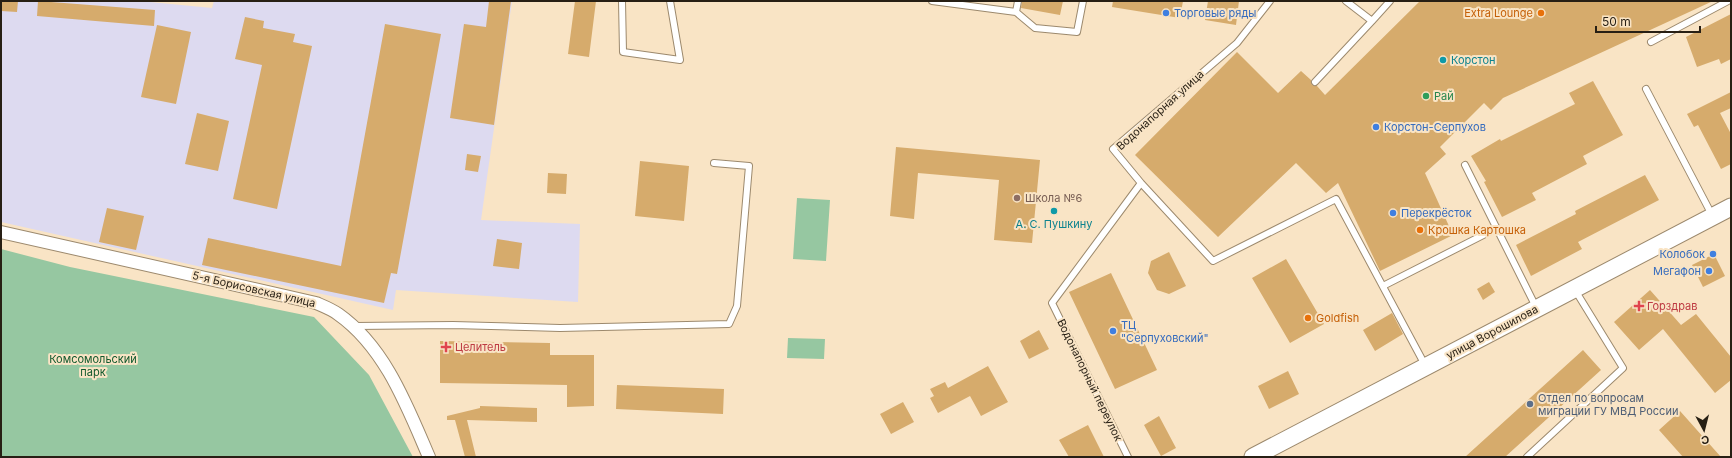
<svg xmlns="http://www.w3.org/2000/svg" width="1732" height="458" viewBox="0 0 1732 458" font-family="Inter,sans-serif">
  <style>
    .industrial { fill: #dddaf0 }
    .green { fill: #96c7a1 }
    .building { fill: #d6ab6c }
    .lines { fill: none; stroke-linecap: round; stroke-linejoin: round }
    .lane-casing { stroke: #9c896d; stroke-width: 8 }
    .street-casing { stroke: #9c896d; stroke-width: 14 }
    .secondary-casing { stroke: #9c896d; stroke-width: 19 }
    .lane { stroke: #fff; stroke-width: 6 }
    .street { stroke: #fff; stroke-width: 12 }
    .secondary { stroke: #fff; stroke-width: 17 }
    .shop-dot { fill: #3f7fe0; stroke: #f9e4c5; stroke-width: 1.5 }
    .food-dot { fill: #e8710a; stroke: #f9e4c5; stroke-width: 1.5 }
    .culture-dot { fill: #0f9aa8; stroke: #f9e4c5; stroke-width: 1.5 }
    .leisure-dot { fill: #2e9e5b; stroke: #f9e4c5; stroke-width: 1.5 }
    .education-dot { fill: #8d6e63; stroke: #f9e4c5; stroke-width: 1.5 }
    .health-dot { fill: #e0444e; stroke: #f9e4c5; stroke-width: 1.5 }
    .service-dot { fill: #5c6f8a; stroke: #f9e4c5; stroke-width: 1.5 }
    .labels { text-anchor: middle; stroke-width: 4; stroke-linejoin: round; paint-order: stroke }
    .shop-label { font-size: 11px; fill: #366cbe; stroke: #f9e4c5; text-anchor: start }
    .food-label { font-size: 11px; fill: #c56008; stroke: #f9e4c5; text-anchor: start }
    .culture-label { font-size: 11px; fill: #0d838f; stroke: #f9e4c5; text-anchor: start }
    .leisure-label { font-size: 11px; fill: #27864d; stroke: #f9e4c5; text-anchor: start }
    .street-label { font-size: 11px; fill: #271f14; stroke: #f9e4c5 }
    .education-label { font-size: 11px; fill: #785e54; stroke: #f9e4c5; text-anchor: start }
    .health-label { font-size: 11px; fill: #be3a42; stroke: #f9e4c5; text-anchor: start }
    .park-label { font-size: 11px; fill: #12592d; stroke: #f9e4c5 }
    .service-label { font-size: 11px; fill: #4e5e75; stroke: #f9e4c5; text-anchor: start }
  </style>
  <rect width="100%" height="100%" fill="#f9e4c5"/>
  <path class="industrial" d="M1 1H140L212 8 214 1H512L481 220 580 224 578 302 396 290 393 310 1 222Z"/>
  <path class="green" d="M797 198 830 200 826 261 793 259Z
    M1 249 70 267 314 317 369 375 413 457H1Z
    M788 338 825 339 824 359 787 358Z"/>
  <path class="building" d="M1 1H18L17 12 1 11Z
    M38 1 155 10 154 26 37 16Z
    M489 1H511L494 125 450 118 464 24 486 27Z
    M575 1H596L589 57 568 54Z
    M1022 1H1063L1060 15 1021 8Z
    M1113 1H1183L1180 18 1112 7Z
    M1208 1H1239L1236 25 1205 20Z
    M1420 1H1713L1503 98 1491 110 1484 103 1440 147 1446 154 1425 173 1453 235 1380 271 1338 183 1326 193 1296 163 1218 237 1135 155 1237 52 1278 93 1301 71 1311 80 1312 85 1317 86 1325 95Z
    M1731 14V59L1721 64 1719 59 1697 67 1686 37Z
    M245 17 264 21 263 28 295 34 293 42 312 46 277 209 233 199 262 65 235 59Z
    M385 24 441 34 397 274 391 273 384 303 202 265 208 238 341 266Z
    M157 25 191 32 176 104 141 97Z
    M1593 81 1623 135 1583 156 1587 164 1532 193 1536 200 1502 217 1484 182 1486 181 1471 156 1500 139 1501 141 1575 104 1569 93Z
    M1731 92V108L1720 113 1731 134V164L1721 169 1698 125 1694 127 1687 114Z
    M197 113 229 121 218 171 185 164Z
    M896 147 1040 160 1032 243 994 240 999 180 918 173 914 219 890 216Z
    M467 154 481 156 478 172 465 170Z
    M640 161 689 166 684 221 635 216Z
    M548 173 567 174 566 194 547 193Z
    M1645 175 1659 200 1578 242 1582 249 1531 276 1516 245 1576 214 1575 211Z
    M107 208 144 216 136 250 99 242Z
    M497 239 522 243 519 269 493 266Z
    M1169 252 1186 286 1169 294 1157 290 1148 273 1151 261Z
    M1714 254 1725 276 1703 287 1692 265Z
    M1286 259 1324 324 1290 343 1252 278Z
    M1111 273 1157 370 1115 389 1069 292Z
    M1489 282 1495 292 1483 300 1477 289Z
    M1650 290 1681 325 1696 314 1731 357V380L1715 393 1663 329 1639 350 1614 322Z
    M1392 313 1403 334 1375 351 1363 330Z
    M1039 330 1049 349 1029 359 1020 341Z
    M440 341 550 343V355H594V406L567 407V385L440 383Z
    M1583 350 1601 370 1505 457H1465Z
    M988 366 1008 402 981 416 970 396 938 413 930 398 934 396 930 389 945 382 948 388Z
    M1288 371 1299 394 1269 409 1258 386Z
    M617 385 724 389 723 414 616 409Z
    M903 402 914 422 891 434 880 414Z
    M480 406 537 408V422L467 420 476 457H465L455 420H447V416L480 408Z
    M1680 411 1721 457H1683L1659 430Z
    M1159 416 1176 448 1161 456 1144 425Z
    M1088 425 1104 457H1069L1059 440Z"/>
  <g class="lines">
    <g class="lane-casing">
      <path id="lane" d="M622 1 623 52 680 60 670 1
        M932 1 1016 12 1018 1
        M1346 1 1372 21 1390 1
        M1016 12 1035 28 1077 32 1083 1
        M1651 42 1728 1
        M1315 82 1372 21
        M1646 89 1712 215
        M1465 165 1536 307
        M1141 183 1213 261 1336 199 1425 365
        M1383 286 1497 228
        M355 326 453 325 560 328 729 324 737 306 749 166 714 163
        M1128 457 1052 303 1141 183 1113 149 1237 43 1270 1
        M1527 457 1623 368 1575 290"/>
    </g>
    <g class="street-casing">
      <path id="street" d="M1 232 316 303C323 306 331 309 338 314 385 347 407 406 429 457"/>
    </g>
    <g class="secondary-casing">
      <path id="secondary" d="M1253 457 1731 207"/>
    </g>
    <use href="#lane" class="lane"/>
    <use href="#street" class="street"/>
    <use href="#secondary" class="secondary"/>
  </g>
  <g class="shop-dot">
    <circle cx="1166" cy="13" r="4"/>
    <circle cx="1376" cy="127" r="4"/>
    <circle cx="1393" cy="213" r="4"/>
    <circle cx="1713" cy="254" r="4"/>
    <circle cx="1709" cy="271" r="4"/>
    <circle cx="1113" cy="331" r="4"/>
  </g>
  <g class="food-dot">
    <circle cx="1541" cy="13" r="4"/>
    <circle cx="1420" cy="230" r="4"/>
    <circle cx="1308" cy="318" r="4"/>
  </g>
  <g class="culture-dot">
    <circle cx="1443" cy="60" r="4"/>
    <circle cx="1054" cy="211" r="4"/>
  </g>
  <circle class="leisure-dot" cx="1426" cy="96" r="4"/>
  <circle class="education-dot" cx="1017" cy="198" r="4"/>
  <g class="health-dot">
    <path d="M1637 300h4v4h4v4h-4v4h-4v-4h-4v-4h4z"/>
    <path d="M444 341h4v4h4v4h-4v4h-4v-4h-4v-4h4z"/>
  </g>
  <circle class="service-dot" cx="1530" cy="404" r="4"/>
  <g class="labels">
    <g class="shop-label">
      <text x="1174" y="17">Торговые ряды</text>
      <text x="1384" y="131">Корстон-Серпухов</text>
      <text x="1401" y="217">Перекрёсток</text>
      <text x="1705" y="258" text-anchor="end">Колобок</text>
      <text x="1701" y="275" text-anchor="end">Мегафон</text>
      <text x="1121" y="329">ТЦ<tspan x="1121" dy="13">"Серпуховский"</tspan></text>
    </g>
    <g class="food-label">
      <text x="1533" y="17" text-anchor="end">Extra Lounge</text>
      <text x="1428" y="234">Крошка Картошка</text>
      <text x="1316" y="322">Goldfish</text>
    </g>
    <g class="culture-label">
      <text x="1451" y="64">Корстон</text>
      <text x="1054" y="228" text-anchor="middle">А. С. Пушкину</text>
    </g>
    <g class="leisure-label">
      <text x="1434" y="100">Рай</text>
    </g>
    <g class="street-label">
      <text transform="translate(1160 110) rotate(-42)" y="4">Водонапорная улица</text>
      <text transform="translate(254 289) rotate(13)" y="4">5-я Борисовская улица</text>
      <text transform="translate(1492 332) rotate(-28)" y="4">улица Ворошилова</text>
      <text transform="translate(1090 380) rotate(64)" y="4">Водонапорный переулок</text>
    </g>
    <g class="education-label">
      <text x="1025" y="202">Школа №6</text>
    </g>
    <g class="health-label">
      <text x="1647" y="310">Горздрав</text>
      <text x="455" y="351">Целитель</text>
    </g>
    <g class="park-label">
      <text x="93" y="363">Комсомольский<tspan x="93" dy="13">парк</tspan></text>
    </g>
    <g class="service-label">
      <text x="1538" y="402">Отдел по вопросам<tspan x="1538" dy="13">миграции ГУ МВД России</tspan></text>
    </g>
  </g>
  <rect width="1732" height="458" fill="none" stroke="#271f14" stroke-width="4"/>
  <g transform="translate(1704 430) rotate(173)" stroke="#f9e4c5" stroke-width="3" paint-order="stroke">
  <path d="M0-3L7 15L0 10L-7 15Z" fill="#271f14"/>
  <text y="-6" font-size="11" font-weight="bold" text-anchor="middle" fill="#271f14">С</text>
  </g>
  <path d="M1596 26v6h104v-6" fill="none" stroke="#271f14" stroke-width="2"/>
  <text x="1602" y="26" font-size="12" fill="#271f14" stroke="#f9e4c5" stroke-width="3" paint-order="stroke">50 m</text>
</svg>
